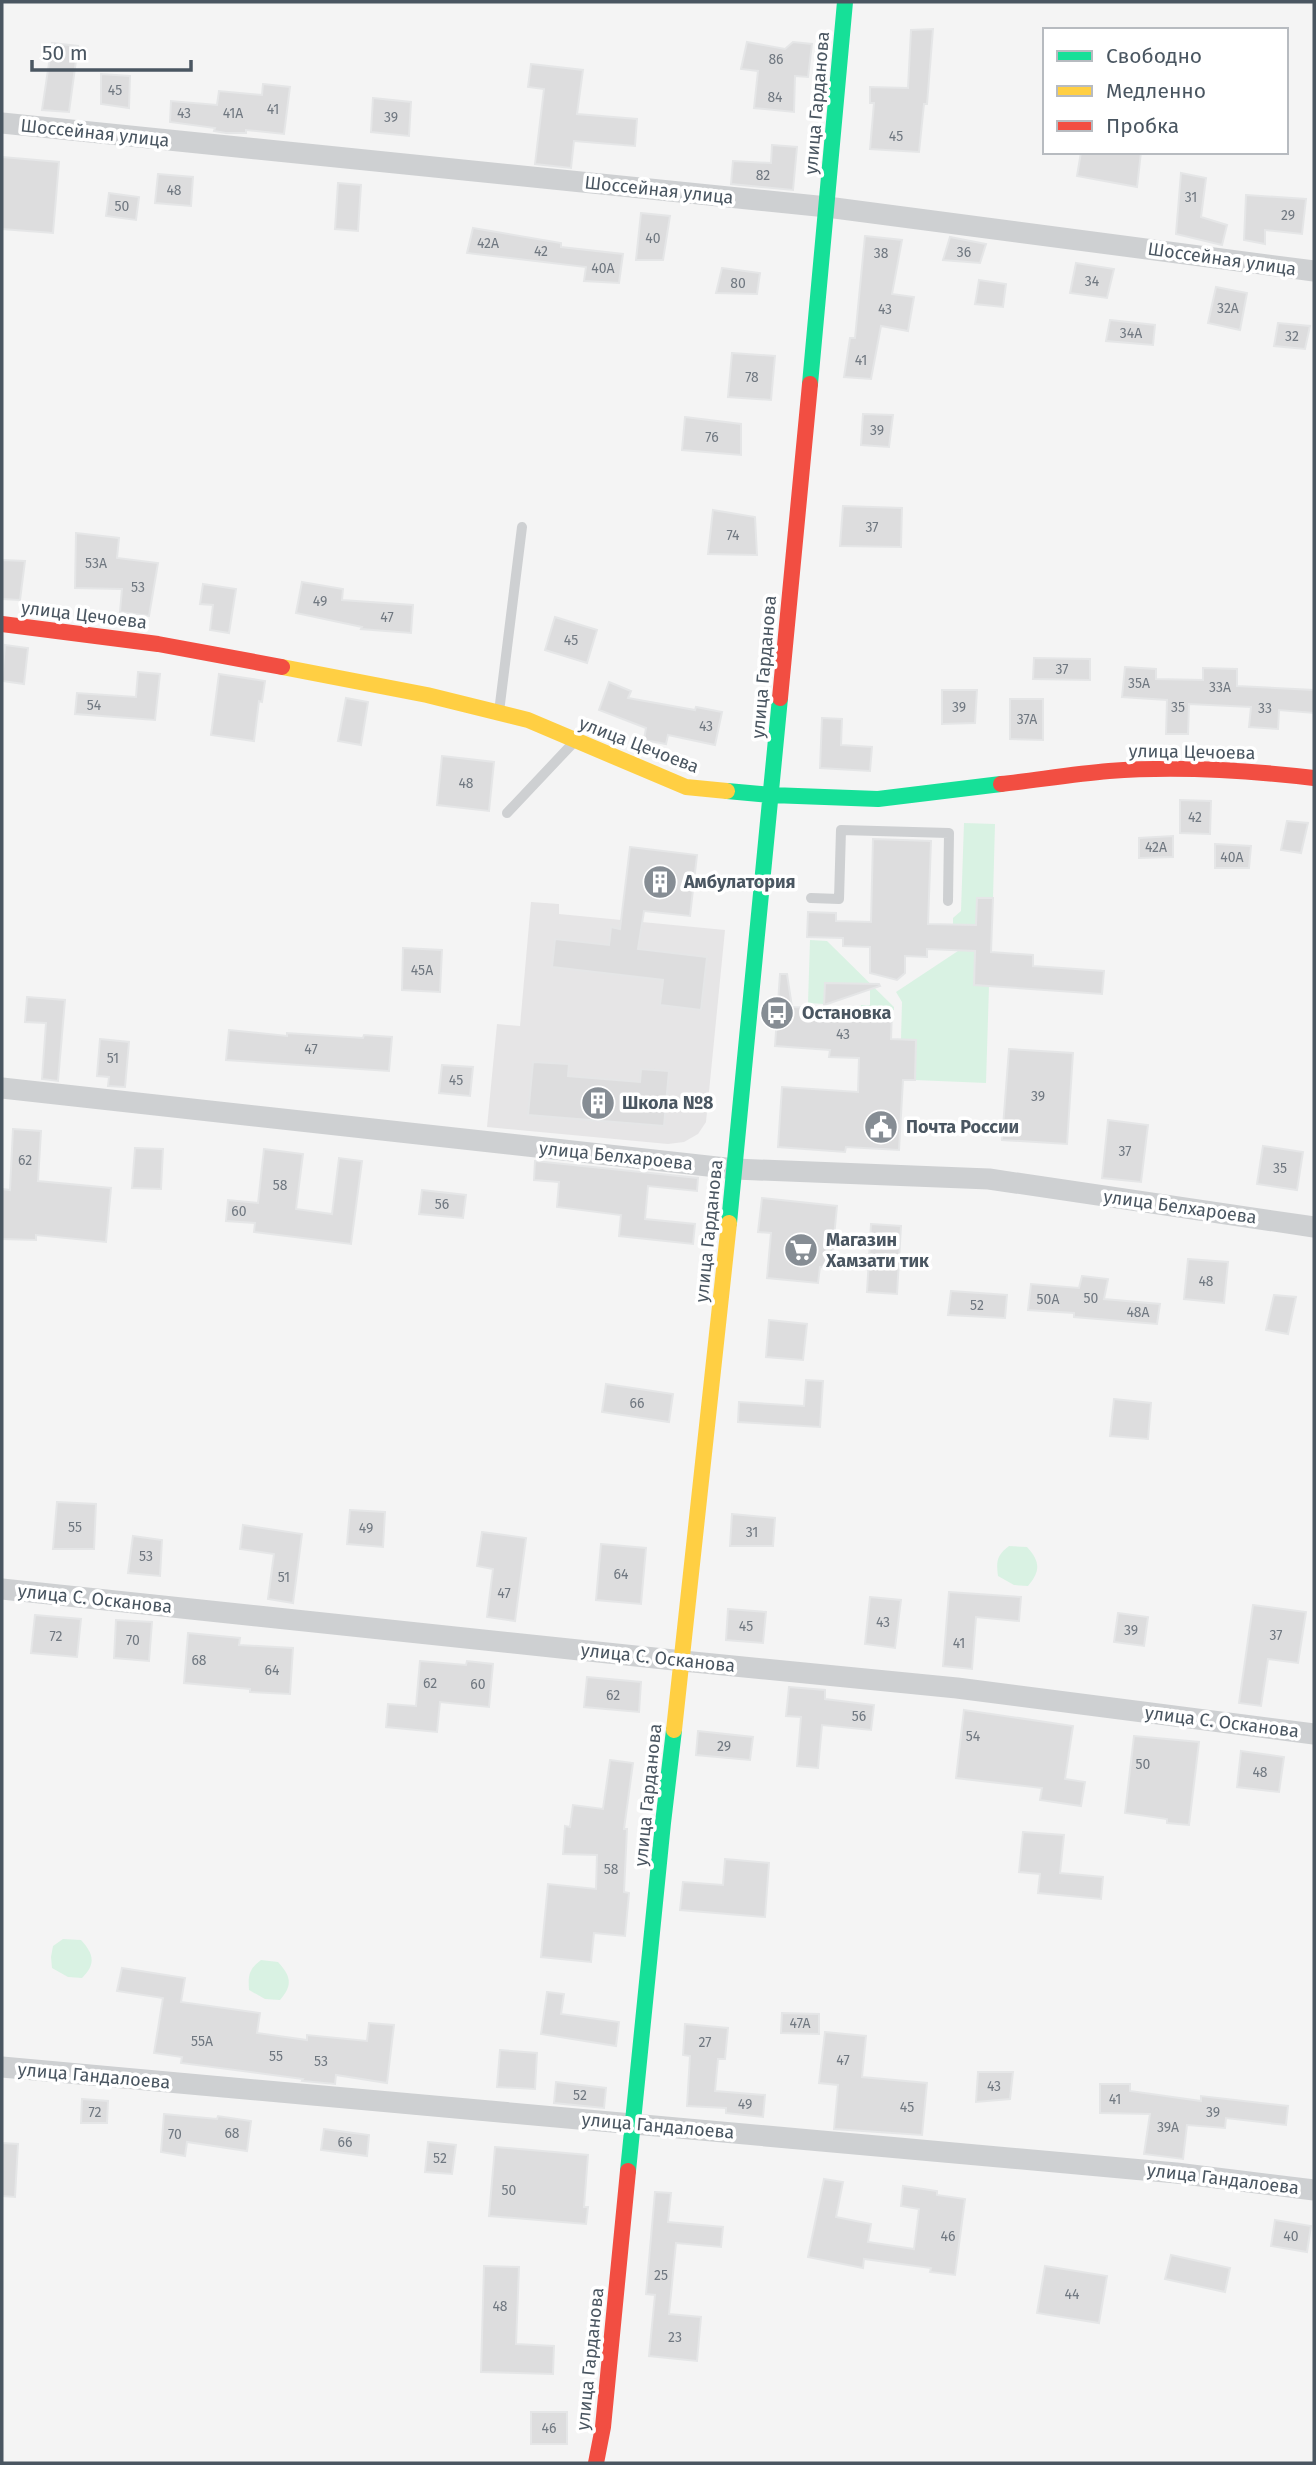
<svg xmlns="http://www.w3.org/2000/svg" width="1316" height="2465" viewBox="0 0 1316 2465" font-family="'Fira Sans',sans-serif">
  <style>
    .education { fill: #e6e5e6 }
    .green { fill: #d9f2e3 }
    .building { fill: #ddddde; stroke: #e5e6e7; stroke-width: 2 }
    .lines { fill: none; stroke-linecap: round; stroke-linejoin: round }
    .lane { stroke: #ced0d2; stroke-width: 10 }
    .street { stroke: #ced0d2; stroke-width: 21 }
    .fast { stroke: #16e098; stroke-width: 16 }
    .slow { stroke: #ffcf43; stroke-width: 16 }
    .jam { stroke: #f24e42; stroke-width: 16 }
    .labels { text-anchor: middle; stroke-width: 7; stroke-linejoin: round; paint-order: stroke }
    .number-label { font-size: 14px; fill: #707881 }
    .street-label { font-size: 18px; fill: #4a5661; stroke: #fff }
    .poi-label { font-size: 18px; font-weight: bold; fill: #4a5661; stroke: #fff; text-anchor: start }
  </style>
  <rect width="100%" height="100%" fill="#f4f4f4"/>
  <path class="education" d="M531 902 559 904V914L725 930 706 1122 698 1134 684 1142 668 1144 487 1127 497 1024 520 1026Z"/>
  <path class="green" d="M964 823 995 824 993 898H977L975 937 953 930V918L961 911Z
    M810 940 827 941 894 1007V1010L861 1009V1005H870V984L825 983 824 1004 808 1003Z
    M964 947H975L974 985 989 986 986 1083 915 1080 916 1040 901 1039 902 1002 896 992Z
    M1009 1546 1027 1547C1040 1561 1041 1571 1028 1586L1014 1585 998 1576C996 1561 997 1555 1009 1546Z
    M63 1939 81 1940C94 1954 96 1964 82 1978L68 1977 52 1968 51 1957 53 1946Z
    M261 1960 278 1962C291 1976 293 1985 280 2000L265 1999 249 1990C248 1975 249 1969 261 1960Z"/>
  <path class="building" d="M933 29 927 104H924L919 152 870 149 874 103H870V87L908 88 911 30Z
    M747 42 785 49 793 42 812 44 808 77 795 76 794 112 754 108 758 71 741 69Z
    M52 43 78 46 69 112 42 110Z
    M531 64 583 70 577 114 637 119 635 146 574 141 571 168 535 164 544 89 528 87Z
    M101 74 130 76 129 108 101 104Z
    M263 84 290 87 284 134 246 130V133H226L214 131 215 128 170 122 171 101 217 105 219 91 262 95Z
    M373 98 411 102 409 136 371 132Z
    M772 145 797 147 793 190 731 184 733 161 771 163Z
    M1081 152H1141L1137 187 1077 176Z
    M2 157 59 162 53 233 2 229Z
    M1181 173 1206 178 1201 217 1227 225 1222 245 1176 234Z
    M158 174 193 177 191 206 155 203Z
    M338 183 361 185 358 231 335 229Z
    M109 193 139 197 136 220 106 216Z
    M1246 195 1306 199 1302 234 1265 230V244L1244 240Z
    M641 213 670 216 663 260H636Z
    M473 228 561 243V247L623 254 619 283 584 281 586 267 467 253Z
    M865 236 902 240 892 294 914 297 908 331 881 326 871 379 844 377 850 338H855Z
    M950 237 986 244 980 263 943 260Z
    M1076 263 1114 269 1107 298 1070 293Z
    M722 268 760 273 757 294 716 293Z
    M979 280 1006 284 1003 307 975 304Z
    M1216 287 1247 293 1240 330 1208 323Z
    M1110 320 1155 325 1153 345 1106 341Z
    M1278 323 1310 326 1305 349 1274 346Z
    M732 353 775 356 771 400 728 397Z
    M863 414 893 415 889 447 861 445Z
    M685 417 741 424V455L682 450Z
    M843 506 902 508 901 547 840 546Z
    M713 510 755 517 757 555 708 554Z
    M76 533 119 538 117 558 158 563 149 616 120 612 122 589 75 588Z
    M2 560 25 561 20 600 2 599Z
    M302 582 343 589 342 600 413 605 411 633 361 629 362 627 296 613Z
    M203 584 236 589 229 633 210 630 213 605 200 604Z
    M555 617 597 630 587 663 545 650Z
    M5 645 28 648 24 684 2 681Z
    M1034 658 1090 659V680L1033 679Z
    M1125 667 1156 669V679L1203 680V668L1237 669V686L1314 690V713L1279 710 1278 729 1249 727 1251 707 1189 704 1188 734H1166L1167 700 1122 697Z
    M138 672 160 674 155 720 75 714 77 693 136 697Z
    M219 674 265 681 262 702 259 701 254 741 211 735Z
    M609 682 631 691 628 698 695 710 696 707 722 712 715 745 668 735 666 744 644 740 646 728 599 710Z
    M942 690H977L975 723 942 724Z
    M346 698 368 702 361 745 338 741Z
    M1010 699H1043V740L1010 739Z
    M822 718 842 719 841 745 872 747 870 771 820 768Z
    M442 756 494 762 489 811 437 805Z
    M1180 800 1211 801 1210 834 1180 833Z
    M1287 821 1308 823 1301 853 1281 850Z
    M1173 836V857L1139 858V838Z
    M873 839 931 841 928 924 976 925 977 898H993L991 952 1033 955V966L1104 971 1102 994 974 985 975 951 927 949V957L905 956V973L897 980 870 973V947L843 946V938L807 937 808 912 836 913V921L871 922Z
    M1215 844 1251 846 1249 868H1215Z
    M630 847 697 855 690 916 644 911 638 949 707 957 701 1010 660 1005 663 980 552 967 555 939 609 945 611 927 620 929Z
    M403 948 442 950 440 992 402 990Z
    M780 974H787L792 1007 892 1010 891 1039 916 1040 915 1080H903L899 1150 846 1147 845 1152 778 1147 782 1087 858 1092 859 1058 829 1057 830 1050 775 1046Z
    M825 983 879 984 880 986 824 1005Z
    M27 997 65 1000 58 1081 42 1079 46 1023 25 1022Z
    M229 1030 287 1036V1033L363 1038 364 1035 392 1037 389 1071 226 1060Z
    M100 1039 129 1042 125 1087 108 1086 109 1077 97 1076Z
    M1009 1049 1073 1053 1067 1144 1002 1140Z
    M533 1062 569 1064 568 1076 640 1082 641 1069 669 1071 664 1126 528 1115Z
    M442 1065 473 1067 470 1096 439 1093Z
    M1108 1120 1148 1125 1141 1182 1102 1178Z
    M13 1129 41 1131 38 1181 111 1188 106 1242 36 1235V1240L2 1239V1189L10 1190Z
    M1263 1146 1303 1152 1297 1190 1257 1184Z
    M135 1148 163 1149 161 1189 132 1188Z
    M264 1149 303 1154 296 1209 332 1214 339 1158 362 1161 351 1244 254 1232 255 1223 226 1221 228 1200 258 1203Z
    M535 1161 698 1178 697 1191 648 1186 645 1219 695 1224 693 1244 619 1236 621 1215 557 1207 559 1182 534 1180Z
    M422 1190 466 1195 463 1218 419 1214Z
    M762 1198 837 1206 831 1268 820 1267 818 1283 767 1278 771 1233 758 1232Z
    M871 1224 901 1226 897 1294 867 1292Z
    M1188 1259 1228 1262 1224 1303 1184 1299Z
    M1082 1276 1108 1279 1104 1299 1160 1304 1157 1324 1074 1317V1313L1028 1310 1031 1284 1079 1288Z
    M951 1291 1007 1295 1005 1318 948 1315Z
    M1274 1295 1296 1297 1288 1334 1266 1330Z
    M769 1320 807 1324 803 1360 766 1357Z
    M806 1380 823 1381 820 1427 738 1422 739 1402 804 1406Z
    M606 1384 673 1394 669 1422 602 1412Z
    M1114 1399 1151 1403 1148 1439 1110 1436Z
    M57 1502 96 1504 94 1549H53Z
    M350 1510 385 1512 383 1547 347 1544Z
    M732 1514 775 1518 773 1546H730Z
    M243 1525 302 1534 293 1603 268 1599 274 1554 240 1549Z
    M482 1532 526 1538 515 1621 487 1617 493 1569 477 1566Z
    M133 1536 162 1540 160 1576 128 1573Z
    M601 1544 646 1548 641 1604 596 1600Z
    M949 1592 1021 1597 1019 1621 976 1617 972 1669 943 1666Z
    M870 1597 901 1600 895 1648 865 1644Z
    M1253 1605 1306 1612 1298 1663 1268 1659 1261 1706 1239 1703Z
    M728 1609 766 1612 763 1643 726 1640Z
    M1118 1613 1148 1617 1144 1646 1114 1642Z
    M35 1615 81 1619 77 1657 31 1653Z
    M116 1620 152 1622 149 1661 114 1658Z
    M188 1633 240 1638 239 1645 293 1648 290 1694 250 1692V1689L184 1683Z
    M420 1661 466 1665 467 1661 493 1664 489 1707 440 1702 437 1732 386 1727 388 1704 416 1706Z
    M587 1677 641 1682 639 1712 584 1707Z
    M789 1687 825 1690V1699L874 1705 871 1730 822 1725 818 1768 797 1766 801 1717 786 1716Z
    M964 1710 1073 1726 1065 1779 1085 1782 1081 1806 1040 1800 1042 1788 956 1778Z
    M698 1731 753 1737 750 1760 696 1755Z
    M1134 1736 1199 1742 1189 1825 1167 1823V1819L1125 1813Z
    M1241 1751 1284 1757 1279 1792 1237 1787Z
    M610 1760 633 1763 624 1829H627L624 1892 629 1893 625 1936 594 1933 591 1962 541 1957 548 1884 596 1889 597 1855 563 1854 565 1826 570 1827 573 1805 603 1809Z
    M1023 1832 1064 1835 1060 1873 1103 1877 1101 1899 1038 1893 1040 1874 1019 1872Z
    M725 1859 769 1863 765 1917 680 1910 683 1882 723 1885Z
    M122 1968 185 1978 181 2002 260 2013 257 2033 307 2040V2035L367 2041 369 2023 394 2025 387 2083 336 2075 335 2084 302 2081 303 2079 181 2063 182 2057 154 2053 163 1998 117 1991Z
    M547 1992 564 1994 561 2014 619 2022 616 2046 541 2034Z
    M782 2013 819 2014V2034L781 2033Z
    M685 2024 728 2028 725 2059H718L715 2091 765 2095 763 2117 726 2113V2108L687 2106 690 2056 683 2055Z
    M825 2032 866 2036 862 2077 927 2083 922 2135 834 2129 838 2085 819 2083Z
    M500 2050 537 2053 535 2089 497 2087Z
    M978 2072H1013L1010 2099 976 2102Z
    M556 2082 606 2088 604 2108 554 2103Z
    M1100 2084H1130V2091L1201 2101V2096L1288 2106 1286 2125 1226 2118 1225 2128 1187 2125 1183 2159 1144 2154 1150 2114 1100 2113Z
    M82 2099 108 2101 107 2123H81Z
    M164 2114 217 2119 218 2116 251 2121 247 2151 187 2142 185 2156 161 2152Z
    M324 2129 369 2135 367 2156 321 2150Z
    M428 2142 456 2145 452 2174 425 2172Z
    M2 2143 18 2144 15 2197 2 2196Z
    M495 2147 588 2155 584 2207H588L586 2224 489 2216Z
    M824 2179 843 2182 836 2217 871 2224 868 2242 914 2249 919 2209 901 2206 903 2186 937 2191V2195L965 2199 955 2275 930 2272 931 2268 864 2259 863 2268 808 2257Z
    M655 2192 671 2193 668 2222 723 2227 721 2247 676 2243 669 2314 701 2317 697 2361 649 2356 655 2295 646 2294Z
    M1275 2220 1311 2226 1307 2252 1271 2246Z
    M1171 2255 1230 2268 1225 2292 1165 2279Z
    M484 2266 519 2267 516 2344 554 2346 553 2374 481 2372Z
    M1045 2266 1107 2276 1099 2323 1037 2313Z
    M531 2412H567V2444H531Z"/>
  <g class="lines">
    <path class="lane" d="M499 712 522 527
      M507 813 575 741
      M811 898 839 899 841 830 949 833 948 901"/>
    <path class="street" d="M2 123 827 207 1314 271
      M2 1088 735 1169 989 1179 1314 1227
      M2 1589 683 1661 957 1688 1314 1734
      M2 2067 1176 2173 1314 2190"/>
    <path class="fast" d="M810 384 845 2
      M727 791 771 795 878 799 1001 784
      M729 1223 780 698
      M628 2171 663 1823 674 1730"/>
    <path class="slow" d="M282 667 427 695 528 720 686 787 727 791
      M674 1730 729 1223"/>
    <path class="jam" d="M2 624 158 644 282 667
      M780 698 810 384
      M1001 784C1037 780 1073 774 1109 771 1177 766 1246 770 1314 778
      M596 2463 603 2427 628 2171"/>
  </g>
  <defs>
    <g id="building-disc" transform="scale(1.75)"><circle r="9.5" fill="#868d94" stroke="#fff"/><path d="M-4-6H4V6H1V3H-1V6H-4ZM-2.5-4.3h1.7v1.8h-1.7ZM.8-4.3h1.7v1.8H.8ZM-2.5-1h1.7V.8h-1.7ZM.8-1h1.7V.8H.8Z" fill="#fff"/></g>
    <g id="bus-disc" transform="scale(1.75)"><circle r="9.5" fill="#868d94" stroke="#fff"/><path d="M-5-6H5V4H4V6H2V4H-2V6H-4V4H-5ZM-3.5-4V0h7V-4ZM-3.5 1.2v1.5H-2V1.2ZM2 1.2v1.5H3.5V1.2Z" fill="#fff"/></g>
    <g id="civic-disc" transform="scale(1.75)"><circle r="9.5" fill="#868d94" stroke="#fff"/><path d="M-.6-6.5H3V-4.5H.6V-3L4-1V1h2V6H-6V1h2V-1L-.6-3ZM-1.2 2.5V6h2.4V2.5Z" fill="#fff"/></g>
    <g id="supermarket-disc" transform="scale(1.75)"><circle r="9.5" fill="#868d94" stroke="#fff"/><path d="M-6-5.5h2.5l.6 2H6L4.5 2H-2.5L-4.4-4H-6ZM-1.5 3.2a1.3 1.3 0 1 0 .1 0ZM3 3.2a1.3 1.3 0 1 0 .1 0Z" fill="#fff"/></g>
  </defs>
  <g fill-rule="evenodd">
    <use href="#building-disc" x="660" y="882"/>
    <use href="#bus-disc" x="777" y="1013"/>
    <use href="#building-disc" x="598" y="1103"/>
    <use href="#civic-disc" x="881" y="1127"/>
    <use href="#supermarket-disc" x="801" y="1250"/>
  </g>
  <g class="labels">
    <g class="number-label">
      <text x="776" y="64">86</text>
      <text x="115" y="95">45</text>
      <text x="775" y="102">84</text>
      <text x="273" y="114">41</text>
      <text x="184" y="118">43</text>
      <text x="233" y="118">41А</text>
      <text x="391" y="122">39</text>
      <text x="896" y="141">45</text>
      <text x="763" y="180">82</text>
      <text x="174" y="195">48</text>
      <text x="1191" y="202">31</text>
      <text x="122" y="211">50</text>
      <text x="1288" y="220">29</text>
      <text x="653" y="243">40</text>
      <text x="488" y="248">42А</text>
      <text x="541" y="256">42</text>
      <text x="964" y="257">36</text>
      <text x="881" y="258">38</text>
      <text x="603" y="273">40А</text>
      <text x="1092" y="286">34</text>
      <text x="738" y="288">80</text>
      <text x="1228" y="313">32А</text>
      <text x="885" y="314">43</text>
      <text x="1131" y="338">34А</text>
      <text x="1292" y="341">32</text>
      <text x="861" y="365">41</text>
      <text x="752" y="382">78</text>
      <text x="877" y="435">39</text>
      <text x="712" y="442">76</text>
      <text x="872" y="532">37</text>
      <text x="733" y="540">74</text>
      <text x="96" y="568">53А</text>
      <text x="138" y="592">53</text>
      <text x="320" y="606">49</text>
      <text x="387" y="622">47</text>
      <text x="571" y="645">45</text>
      <text x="1062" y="674">37</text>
      <text x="1139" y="688">35А</text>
      <text x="1220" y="692">33А</text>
      <text x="94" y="710">54</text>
      <text x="959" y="712">39</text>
      <text x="1178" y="712">35</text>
      <text x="1265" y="713">33</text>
      <text x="1027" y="724">37А</text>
      <text x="706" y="731">43</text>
      <text x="466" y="788">48</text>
      <text x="1195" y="822">42</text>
      <text x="1156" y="852">42А</text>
      <text x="1232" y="862">40А</text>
      <text x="422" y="975">45А</text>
      <text x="843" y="1039">43</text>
      <text x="311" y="1054">47</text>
      <text x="113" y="1063">51</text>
      <text x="456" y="1085">45</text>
      <text x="1038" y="1101">39</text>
      <text x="1125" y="1156">37</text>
      <text x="25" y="1165">62</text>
      <text x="1280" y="1173">35</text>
      <text x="280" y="1190">58</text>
      <text x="442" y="1209">56</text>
      <text x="239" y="1216">60</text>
      <text x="1206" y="1286">48</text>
      <text x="1091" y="1303">50</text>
      <text x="1048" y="1304">50А</text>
      <text x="977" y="1310">52</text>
      <text x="1138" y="1317">48А</text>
      <text x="637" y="1408">66</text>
      <text x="75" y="1532">55</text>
      <text x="366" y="1533">49</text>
      <text x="752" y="1537">31</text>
      <text x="146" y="1561">53</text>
      <text x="621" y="1579">64</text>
      <text x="284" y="1582">51</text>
      <text x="504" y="1598">47</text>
      <text x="883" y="1627">43</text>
      <text x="746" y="1631">45</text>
      <text x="1131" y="1635">39</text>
      <text x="1276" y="1640">37</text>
      <text x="56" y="1641">72</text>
      <text x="133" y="1645">70</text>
      <text x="959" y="1648">41</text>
      <text x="199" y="1665">68</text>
      <text x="272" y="1675">64</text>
      <text x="430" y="1688">62</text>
      <text x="478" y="1689">60</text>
      <text x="613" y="1700">62</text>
      <text x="859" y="1721">56</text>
      <text x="973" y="1741">54</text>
      <text x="724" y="1751">29</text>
      <text x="1143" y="1769">50</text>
      <text x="1260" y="1777">48</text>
      <text x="611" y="1874">58</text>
      <text x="800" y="2028">47А</text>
      <text x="202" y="2046">55А</text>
      <text x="705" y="2047">27</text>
      <text x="276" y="2061">55</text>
      <text x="843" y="2065">47</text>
      <text x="321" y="2066">53</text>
      <text x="994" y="2091">43</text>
      <text x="580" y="2100">52</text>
      <text x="1115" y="2104">41</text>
      <text x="745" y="2109">49</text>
      <text x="907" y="2112">45</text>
      <text x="95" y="2117">72</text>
      <text x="1213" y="2117">39</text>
      <text x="1168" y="2132">39А</text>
      <text x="232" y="2138">68</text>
      <text x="175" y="2139">70</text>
      <text x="345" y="2147">66</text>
      <text x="440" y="2163">52</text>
      <text x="509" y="2195">50</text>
      <text x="948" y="2241">46</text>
      <text x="1291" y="2241">40</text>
      <text x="661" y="2280">25</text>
      <text x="1072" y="2299">44</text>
      <text x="500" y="2311">48</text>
      <text x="675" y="2342">23</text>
      <text x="549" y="2433">46</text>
    </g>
    <g class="street-label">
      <text transform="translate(817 103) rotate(-85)" y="6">улица Гарданова</text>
      <text transform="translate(95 133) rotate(6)" y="6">Шоссейная улица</text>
      <text transform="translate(659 190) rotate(6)" y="6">Шоссейная улица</text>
      <text transform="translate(1222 259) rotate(8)" y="6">Шоссейная улица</text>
      <text transform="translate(84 615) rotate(7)" y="6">улица Цечоева</text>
      <text transform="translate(764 667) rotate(-85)" y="6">улица Гарданова</text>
      <text transform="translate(639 745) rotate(21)" y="6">улица Цечоева</text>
      <text transform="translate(1192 752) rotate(1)" y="6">улица Цечоева</text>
      <text transform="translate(616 1156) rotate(6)" y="6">улица Белхароева</text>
      <text transform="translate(1180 1207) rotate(8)" y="6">улица Белхароева</text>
      <text transform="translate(709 1231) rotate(-84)" y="6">улица Гарданова</text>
      <text transform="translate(95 1599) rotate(6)" y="6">улица С. Осканова</text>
      <text transform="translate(658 1658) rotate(6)" y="6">улица С. Осканова</text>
      <text transform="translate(1222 1722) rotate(7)" y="6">улица С. Осканова</text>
      <text transform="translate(648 1795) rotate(-84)" y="6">улица Гарданова</text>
      <text transform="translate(94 2076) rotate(5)" y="6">улица Гандалоева</text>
      <text transform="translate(658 2126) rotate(5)" y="6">улица Гандалоева</text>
      <text transform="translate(1223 2179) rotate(7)" y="6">улица Гандалоева</text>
      <text transform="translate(590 2359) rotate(-84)" y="6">улица Гарданова</text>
    </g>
    <g class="poi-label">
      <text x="684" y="888">Амбулатория</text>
      <text x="802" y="1019">Остановка</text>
      <text x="622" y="1109">Школа №8</text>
      <text x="906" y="1133">Почта России</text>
      <text x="826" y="1246">Магазин<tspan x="826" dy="21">Хамзати тик</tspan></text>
    </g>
  </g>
  <rect width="1316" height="2465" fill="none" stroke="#4a5661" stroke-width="7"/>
  <rect x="1043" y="28" width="245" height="126" fill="#ffffff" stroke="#b7bbc0" stroke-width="2"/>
  <rect x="1057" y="51" width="35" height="10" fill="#16e098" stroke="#b7bbc0" stroke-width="2"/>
  <text x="1106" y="63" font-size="21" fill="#4a5661">Свободно</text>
  <rect x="1057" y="86" width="35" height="10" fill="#ffcf43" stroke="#b7bbc0" stroke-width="2"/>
  <text x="1106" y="98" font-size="21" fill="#4a5661">Медленно</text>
  <rect x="1057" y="121" width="35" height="10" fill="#f24e42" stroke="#b7bbc0" stroke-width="2"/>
  <text x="1106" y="133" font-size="21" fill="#4a5661">Пробка</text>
  <path d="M32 60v10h159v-10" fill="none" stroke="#4a5661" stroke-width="3.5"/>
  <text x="42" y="60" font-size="21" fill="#4a5661" stroke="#ffffff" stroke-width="5" paint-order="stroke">50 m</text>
</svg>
